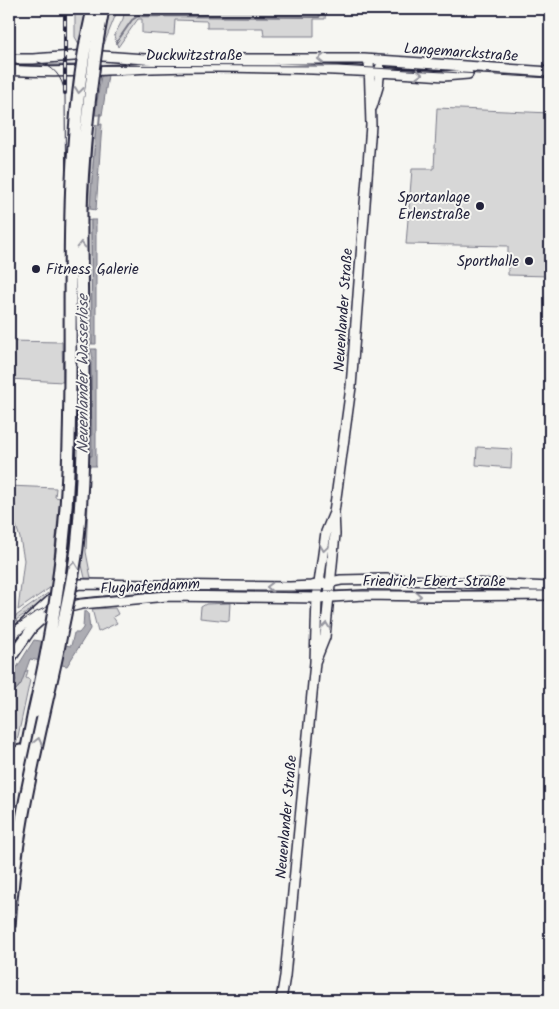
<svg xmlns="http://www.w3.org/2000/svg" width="559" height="1009" viewBox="0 0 559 1009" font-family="Kalam,sans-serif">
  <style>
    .green { fill: #d7d7d7; stroke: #7c7c89 }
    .water { fill: #adadb3; stroke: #757583 }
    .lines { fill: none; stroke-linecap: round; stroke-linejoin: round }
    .stream { stroke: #757583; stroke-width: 2 }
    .secondary-casing { stroke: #22223b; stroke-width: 12 }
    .highway-casing { stroke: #22223b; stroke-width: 15 }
    .secondary { stroke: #f6f6f2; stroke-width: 9 }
    .highway { stroke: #f6f6f2; stroke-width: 11 }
    .tram { stroke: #22223b; stroke-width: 1 }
    .rail-casing { stroke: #22223b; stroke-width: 4 }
    .rail { stroke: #f6f6f2; stroke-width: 2; stroke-dasharray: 5.5; stroke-linecap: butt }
    .highway-bridge-casing { stroke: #22223b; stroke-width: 15; stroke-linecap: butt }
    .highway-bridge { stroke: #f6f6f2; stroke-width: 11 }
    .oneway { stroke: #9797a0 }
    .poi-dot { fill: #22223b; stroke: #f6f6f2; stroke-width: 2 }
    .labels { text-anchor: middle; stroke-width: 4; stroke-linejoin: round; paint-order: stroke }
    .street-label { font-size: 15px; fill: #22223b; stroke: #f6f6f2 }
    .poi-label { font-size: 15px; fill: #22223b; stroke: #f6f6f2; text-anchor: end }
    .water-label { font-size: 16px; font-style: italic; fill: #535365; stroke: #f6f6f2 }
  </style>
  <rect width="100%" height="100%" fill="#f6f6f2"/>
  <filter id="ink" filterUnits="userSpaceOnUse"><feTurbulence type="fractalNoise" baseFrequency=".02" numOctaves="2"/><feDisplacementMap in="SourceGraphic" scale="10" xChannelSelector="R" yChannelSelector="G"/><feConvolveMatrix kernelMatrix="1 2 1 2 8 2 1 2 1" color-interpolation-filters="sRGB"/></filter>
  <g filter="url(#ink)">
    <path class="green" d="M75 9H87L79 44 75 37Z
      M109 9H118L104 44H102Z
      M125 9H286L316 11 317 9H326L325 19H314V36H264L263 28H207V21L175 20 174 35 142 33V19H138L118 47 114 36 123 19Z
      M437 108 550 113V276L508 275V246L406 244 412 169H434Z
      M93 125H96L90 209H88Z
      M91 220 92 344H89L86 224 87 221Z
      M9 341 62 342 63 382 9 379Z
      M86 362H91L92 456H86Z
      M477 447 512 449 511 468 476 465Z
      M9 486 56 488 55 497 60 498 51 587 18 610 24 560 20 538 9 505Z
      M85 498 88 504 86 552 91 578H85L82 565Z
      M48 593V598L16 620 19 624 9 634V621Z
      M230 603 229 621 200 618 201 607 206 604Z
      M115 608 118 614 113 617 117 623 98 632 92 609Z
      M28 670 26 678 30 680 14 755 9 770V697L19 687 25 672Z"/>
    <path class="water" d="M108 75 102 115H95L101 76Z
      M102 124 96 210 90 209 96 125Z
      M91 220H96V344H92Z
      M91 349H96V466H87L82 456H92L91 362 93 359Z
      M84 611 88 613 90 629 67 666 30 659 21 684 9 697V691L16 680 13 674 34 640 71 646 74 633H79L83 628Z"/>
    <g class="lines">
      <path class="stream" d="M116 43 132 20 138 16 319 17 323 9
        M99 125 100 114"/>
      <g class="secondary-casing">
        <path id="secondary" d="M9 59H33L88 55 145 59H364L550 72
          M9 70C56 74 105 70 152 68 249 65 347 70 444 76L468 74
          M372 107 378 87 380 68
          M9 638 63 589 80 584 290 587 312 586 341 580 386 579 550 587
          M9 661 32 628 42 619 57 610 82 604 167 596 317 598 364 595 431 596 550 595
          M315 662 325 637 335 534 334 512 351 387 371 125 369 60
          M281 1000 285 976 315 662 317 598 326 532 333 515"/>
      </g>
      <g class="highway-casing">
        <path id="highway" d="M86 42 93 9
          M97 42 103 9
          M9 780 20 751
          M9 841 34 712"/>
      </g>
      <use href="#secondary" class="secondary"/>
      <use href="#highway" class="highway"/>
      <path class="tram" d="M38 62C54 66 62 77 65 93L68 496 58 599 56 648
        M9 65 338 66 550 78
        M9 630 34 613 62 600 155 591H550"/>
      <g class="rail-casing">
        <path id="rail" d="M65 9V93"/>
      </g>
      <use href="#rail" class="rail"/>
      <g class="highway-bridge-casing">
        <path id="highway-bridge" d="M34 712C51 639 63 566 67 491 76 340 60 192 86 42
          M9 927C14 831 39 739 59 645 65 612 73 581 77 548 89 436 80 323 81 211 82 154 89 98 97 42"/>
      </g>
      <use href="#highway-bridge" class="highway-bridge"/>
    </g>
    <defs><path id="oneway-chevron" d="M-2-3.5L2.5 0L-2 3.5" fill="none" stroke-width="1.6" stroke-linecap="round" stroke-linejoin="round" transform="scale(1.25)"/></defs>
    <g class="oneway">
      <use href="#oneway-chevron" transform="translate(321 59) rotate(-179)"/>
      <use href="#oneway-chevron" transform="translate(419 74) rotate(3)"/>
      <use href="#oneway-chevron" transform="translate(79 90) rotate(97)"/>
      <use href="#oneway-chevron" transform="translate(81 245) rotate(-90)"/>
      <use href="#oneway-chevron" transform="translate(324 548) rotate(98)"/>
      <use href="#oneway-chevron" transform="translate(74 565) rotate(-82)"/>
      <use href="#oneway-chevron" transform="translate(270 587) rotate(-179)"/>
      <use href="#oneway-chevron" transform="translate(418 596) rotate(2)"/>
      <use href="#oneway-chevron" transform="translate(326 626) rotate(-83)"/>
      <use href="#oneway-chevron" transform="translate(38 741) rotate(-77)"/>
    </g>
  </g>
  <g class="poi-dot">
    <circle cx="480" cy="206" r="5"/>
    <circle cx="529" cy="261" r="5"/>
    <circle cx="36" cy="269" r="5"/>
  </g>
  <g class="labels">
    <g class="street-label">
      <text transform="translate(461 52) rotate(4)" y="5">Langemarckstraße</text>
      <text x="194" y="60">Duckwitzstraße</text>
      <text transform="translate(343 310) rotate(-86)" y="5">Neuenlander Straße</text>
      <text x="434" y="586">Friedrich-Ebert-Straße</text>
      <text transform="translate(150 586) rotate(-3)" y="5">Flughafendamm</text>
      <text transform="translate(286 817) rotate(-85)" y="5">Neuenlander Straße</text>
    </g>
    <g class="poi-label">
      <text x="470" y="202">Sportanlage<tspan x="470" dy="17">Erlenstraße</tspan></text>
      <text x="519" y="266">Sporthalle</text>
      <text x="46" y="274" text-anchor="start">Fitness Galerie</text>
    </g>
    <g class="water-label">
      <text transform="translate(82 374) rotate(-90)" y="6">Neuenlander Wasserlöse</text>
    </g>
  </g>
  <rect width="559" height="1009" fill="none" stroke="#f6f6f2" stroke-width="30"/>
  <rect x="15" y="15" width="529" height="979" fill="none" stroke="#22223b" stroke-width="2" filter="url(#ink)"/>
</svg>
